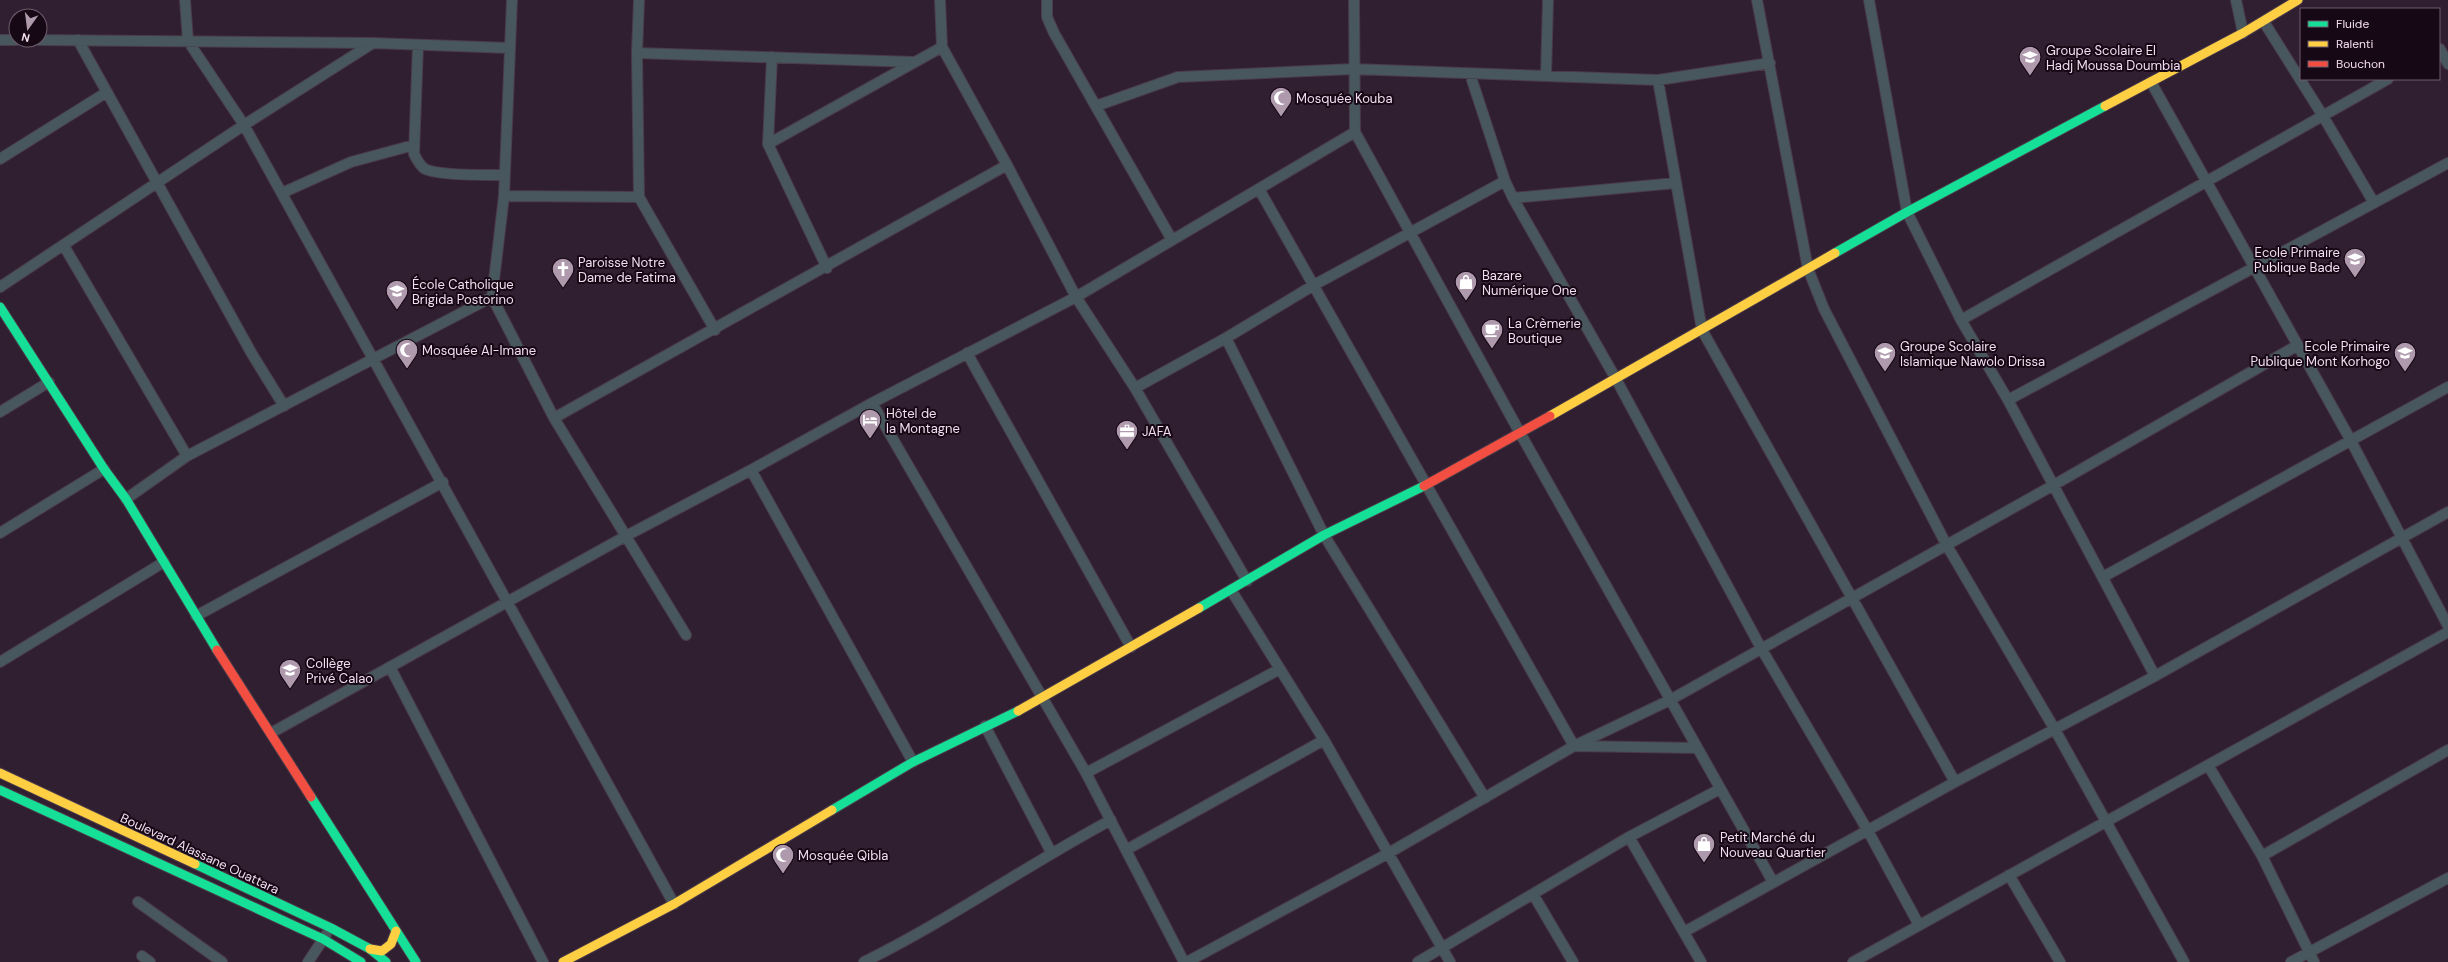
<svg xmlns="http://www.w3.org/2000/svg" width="2448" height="962" viewBox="0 0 2448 962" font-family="'DM Sans',sans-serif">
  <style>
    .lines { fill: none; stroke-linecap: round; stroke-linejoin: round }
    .street-casing { stroke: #4a3b49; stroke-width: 12 }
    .fast-casing { stroke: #4a3b49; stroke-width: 11 }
    .slow-casing { stroke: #4a3b49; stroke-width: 11 }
    .jam-casing { stroke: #4a3b49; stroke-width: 11 }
    .street { stroke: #47575d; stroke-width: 10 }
    .fast { stroke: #16e098; stroke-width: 9 }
    .slow { stroke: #ffcf43; stroke-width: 9 }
    .jam { stroke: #f24e42; stroke-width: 9 }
    .labels { text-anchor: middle; stroke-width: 4; stroke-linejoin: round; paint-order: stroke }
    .poi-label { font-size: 13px; fill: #f3ddf1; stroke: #170816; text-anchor: start }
    .street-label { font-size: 13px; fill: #f3ddf1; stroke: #170816 }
  </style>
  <rect width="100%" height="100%" fill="#301f30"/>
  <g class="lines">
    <g class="street-casing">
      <path id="street" d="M185 0 188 41 244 125 674 904
        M512 0 504 196 492 297 554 418 686 635
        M940 0 942 47 1007 165 1076 297 1135 388 1247 581
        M1047 0V17L1054 33 1172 240
        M1354 0 1355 132 1520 433 1773 882
        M1757 0 1808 269 1824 309 1946 544 2054 728 2184 962
        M1869 0 1907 212 1961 320 2008 400 2155 676
        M2236 0 2243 33
        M2264 22 2323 116 2374 203
        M0 40H16
        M39 40 373 43 509 48
        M78 40 252 354 284 406
        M418 45 414 154C417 160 420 166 425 169 439 176 487 175 504 175
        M2440 49 2448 64
        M637 53 914 62
        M772 57 768 144 827 268
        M1470 74 1505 181 1513 198 1616 379 1761 648 1868 831 1919 925
        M1546 76 1548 0
        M1658 80 1702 330 1955 782
        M2151 82 2350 439 2448 626
        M1096 106 1178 77 1353 69 1658 80 1770 63
        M768 144 942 47
        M0 159 107 92
        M1259 189 1574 746 1697 748
        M282 193 351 162 414 145
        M504 196 639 197 715 330
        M639 197 637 53 639 0
        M1513 198 1676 183
        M64 246 187 456
        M0 287 244 125 373 43
        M1961 320 2388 79
        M1226 338 1324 535 1485 798
        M967 353 1131 647
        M1135 388 1226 338 1314 285 1505 181
        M2008 400 2448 163
        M872 403 1086 773 1184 962
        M0 412 49 382
        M554 418 1007 165
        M751 470 913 762
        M126 499 187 456 492 297
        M0 533 104 469
        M2103 577 2448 387
        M1231 590 1324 740 1450 962
        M196 616 443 482
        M0 662 164 562
        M390 667 543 962
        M985 726 1051 852
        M271 733 626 536 751 470 872 403 1076 297 1355 132
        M2208 765 2262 856 2314 962
        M1086 773 1280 669
        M1629 837 1701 962
        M1126 850 1324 740
        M2262 856 2448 750
        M2009 875 2060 962
        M1533 894 1573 962
        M138 902 222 962
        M1684 932 1955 782 2155 676 2448 512
        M142 956 150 962
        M308 962 326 935
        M864 962C949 920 1027 865 1111 820
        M1187 962 1387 854 1574 746 1670 700 2052 486 2298 345
        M1418 962 1629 837 1720 789
        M1853 962 2448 632
        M2291 962 2448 878"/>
    </g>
    <g class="fast-casing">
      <path id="fast" d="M1835 253 1907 212 2105 106
        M0 307 104 469 126 499 217 650
        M1199 608 1324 535 1424 486
        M0 790 323 939 361 962
        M311 797 416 962
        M832 810 913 762 1018 711
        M195 864 331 928 370 949 386 962"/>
    </g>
    <g class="slow-casing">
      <path id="slow" d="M2105 106 2243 33 2298 0
        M1550 416 1835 253
        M1018 711 1199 608
        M0 773 195 864
        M370 949 382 951 391 944 396 931
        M563 962 674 904 832 810"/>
    </g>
    <g class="jam-casing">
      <path id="jam" d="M1424 486 1550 416
        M217 650 311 797"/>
    </g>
    <use href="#street" class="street"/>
    <use href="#fast" class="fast"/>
    <use href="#slow" class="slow"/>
    <use href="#jam" class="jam"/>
  </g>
  <defs>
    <g id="school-pin" transform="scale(1.15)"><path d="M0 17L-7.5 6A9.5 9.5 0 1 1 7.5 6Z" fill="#af9aad" stroke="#170816"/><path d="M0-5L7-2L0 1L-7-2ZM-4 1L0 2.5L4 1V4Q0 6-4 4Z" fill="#fff"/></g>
    <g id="mosque-pin" transform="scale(1.15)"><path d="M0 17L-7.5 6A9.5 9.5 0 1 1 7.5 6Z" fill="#af9aad" stroke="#170816"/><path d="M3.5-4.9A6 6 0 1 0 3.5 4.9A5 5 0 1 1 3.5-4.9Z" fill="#fff"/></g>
    <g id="church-pin" transform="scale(1.15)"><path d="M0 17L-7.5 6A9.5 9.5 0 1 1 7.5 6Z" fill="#af9aad" stroke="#170816"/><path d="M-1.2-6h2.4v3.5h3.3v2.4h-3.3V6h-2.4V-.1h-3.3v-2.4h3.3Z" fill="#fff"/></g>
    <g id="shop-pin" transform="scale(1.15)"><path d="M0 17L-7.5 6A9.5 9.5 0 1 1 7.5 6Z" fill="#af9aad" stroke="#170816"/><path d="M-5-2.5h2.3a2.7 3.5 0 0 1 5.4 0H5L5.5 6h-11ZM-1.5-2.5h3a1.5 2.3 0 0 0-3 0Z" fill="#fff"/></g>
    <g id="cafe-pin" transform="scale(1.15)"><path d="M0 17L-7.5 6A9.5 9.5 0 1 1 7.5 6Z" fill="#af9aad" stroke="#170816"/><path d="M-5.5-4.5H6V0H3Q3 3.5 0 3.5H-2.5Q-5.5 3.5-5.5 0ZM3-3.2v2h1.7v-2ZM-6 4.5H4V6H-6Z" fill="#fff"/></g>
    <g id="hotel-pin" transform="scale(1.15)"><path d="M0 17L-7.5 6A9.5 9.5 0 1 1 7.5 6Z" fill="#af9aad" stroke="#170816"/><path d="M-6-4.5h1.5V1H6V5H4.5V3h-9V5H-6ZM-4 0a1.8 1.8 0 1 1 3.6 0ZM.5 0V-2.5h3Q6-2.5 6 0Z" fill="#fff"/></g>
    <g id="office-pin" transform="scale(1.15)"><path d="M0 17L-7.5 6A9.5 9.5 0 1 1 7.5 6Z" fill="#af9aad" stroke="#170816"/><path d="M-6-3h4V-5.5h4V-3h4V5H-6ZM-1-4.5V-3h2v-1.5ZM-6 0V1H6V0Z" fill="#fff"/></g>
  </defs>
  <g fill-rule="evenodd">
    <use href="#school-pin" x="2030" y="57"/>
    <use href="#mosque-pin" x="1281" y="98"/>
    <use href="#school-pin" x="2355" y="259"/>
    <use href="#church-pin" x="563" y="269"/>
    <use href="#shop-pin" x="1466" y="282"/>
    <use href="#school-pin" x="397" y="291"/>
    <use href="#cafe-pin" x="1492" y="330"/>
    <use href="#mosque-pin" x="407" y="350"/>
    <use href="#school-pin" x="1885" y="353"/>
    <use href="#school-pin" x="2405" y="353"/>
    <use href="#hotel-pin" x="870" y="420"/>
    <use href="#office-pin" x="1127" y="431"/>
    <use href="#school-pin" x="290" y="670"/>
    <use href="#shop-pin" x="1704" y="844"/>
    <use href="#mosque-pin" x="783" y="855"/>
  </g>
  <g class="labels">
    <g class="poi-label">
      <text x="2046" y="55">Groupe Scolaire El<tspan x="2046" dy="15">Hadj Moussa Doumbia</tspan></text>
      <text x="1296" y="103">Mosquée Kouba</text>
      <text x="2340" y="257" text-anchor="end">Ecole Primaire<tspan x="2340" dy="15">Publique Bade</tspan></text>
      <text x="578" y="267">Paroisse Notre<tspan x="578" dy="15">Dame de Fatima</tspan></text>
      <text x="1482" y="280">Bazare<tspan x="1482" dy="15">Numérique One</tspan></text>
      <text x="412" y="289">École Catholique<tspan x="412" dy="15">Brigida Postorino</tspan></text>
      <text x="1508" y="328">La Crèmerie<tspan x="1508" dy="15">Boutique</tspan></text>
      <text x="1900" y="351">Groupe Scolaire<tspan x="1900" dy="15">Islamique Nawolo Drissa</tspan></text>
      <text x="2390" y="351" text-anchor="end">Ecole Primaire<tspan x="2390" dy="15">Publique Mont Korhogo</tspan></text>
      <text x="422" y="355">Mosquée Al-Imane</text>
      <text x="886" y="418">Hôtel de<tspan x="886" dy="15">la Montagne</tspan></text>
      <text x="1142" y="436">JAFA</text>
      <text x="306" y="668">Collège<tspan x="306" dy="15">Privé Calao</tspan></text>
      <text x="1720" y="842">Petit Marché du<tspan x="1720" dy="15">Nouveau Quartier</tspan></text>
      <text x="798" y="860">Mosquée Qibla</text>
    </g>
    <g class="street-label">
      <text transform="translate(200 853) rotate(25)" y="5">Boulevard Alassane Ouattara</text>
    </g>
  </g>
  <rect x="2300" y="8" width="140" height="72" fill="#170816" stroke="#6f5d6e"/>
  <rect x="2308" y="21" width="20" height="6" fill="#16e098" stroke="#6f5d6e"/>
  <text x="2336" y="28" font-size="12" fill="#f3ddf1">Fluide</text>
  <rect x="2308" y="41" width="20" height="6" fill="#ffcf43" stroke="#6f5d6e"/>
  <text x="2336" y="48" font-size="12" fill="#f3ddf1">Ralenti</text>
  <rect x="2308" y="61" width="20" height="6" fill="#f24e42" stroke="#6f5d6e"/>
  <text x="2336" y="68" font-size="12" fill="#f3ddf1">Bouchon</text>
  <g transform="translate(28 28) rotate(194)"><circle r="19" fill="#170816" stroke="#6f5d6e"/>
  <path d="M0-3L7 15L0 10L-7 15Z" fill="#af9aad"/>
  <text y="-6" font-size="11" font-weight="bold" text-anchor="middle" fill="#f3ddf1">N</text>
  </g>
</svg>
